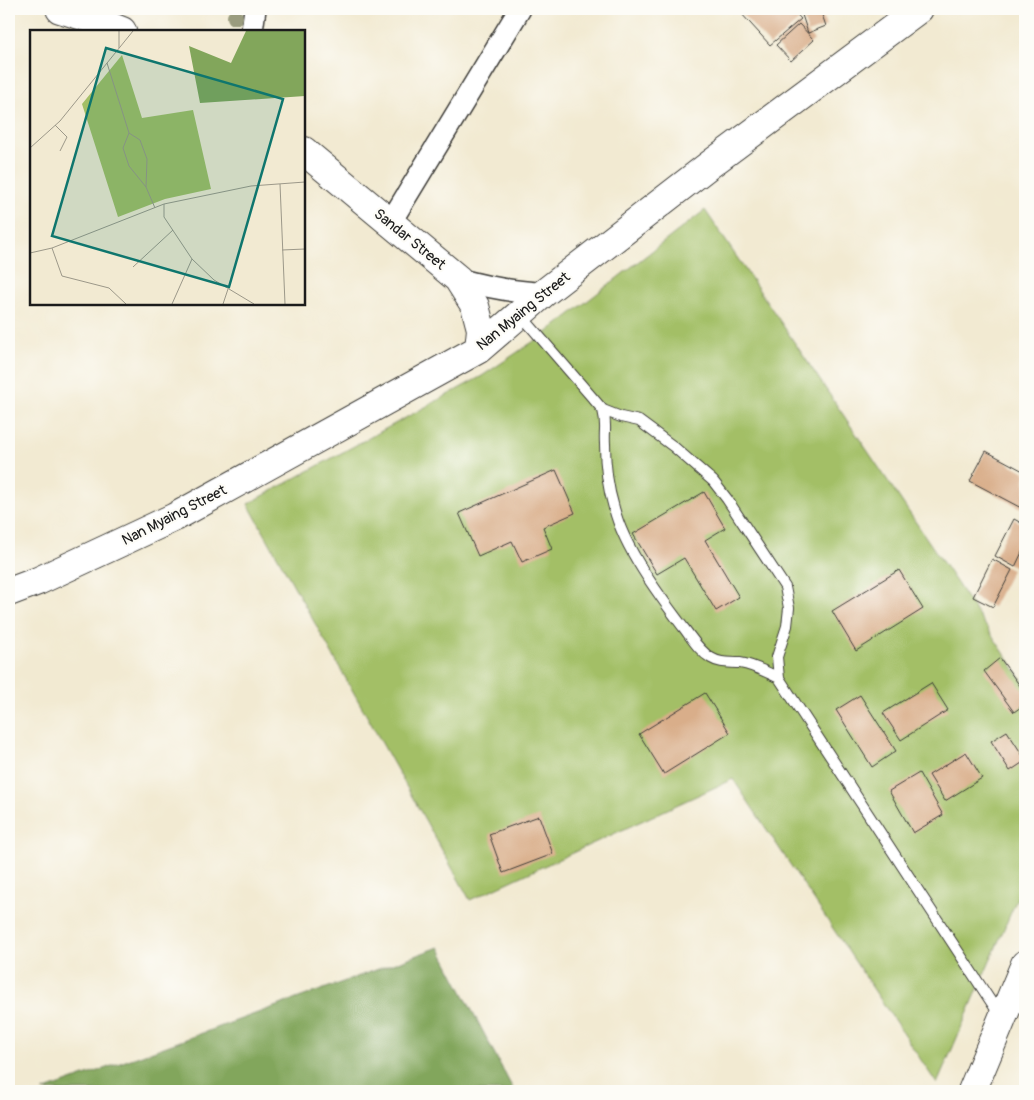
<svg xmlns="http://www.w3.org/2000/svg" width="1034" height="1100" viewBox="0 0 1034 1100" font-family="Pangolin,sans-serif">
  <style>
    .green { fill: #a3bf66; stroke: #606e41 }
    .forest { fill: #82a65b; stroke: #4f613c }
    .building { fill: #d9ae8a }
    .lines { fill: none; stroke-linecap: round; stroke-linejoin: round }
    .lane-casing { stroke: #3c3b37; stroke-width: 12 }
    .street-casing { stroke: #3c3b37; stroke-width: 24 }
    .secondary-casing { stroke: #3c3b37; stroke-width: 30 }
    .highway-casing { stroke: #3c3b37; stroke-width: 30 }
    .lane { stroke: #fff; stroke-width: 10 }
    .street { stroke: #fff; stroke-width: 21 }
    .secondary { stroke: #fff; stroke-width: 28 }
    .highway { stroke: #fff; stroke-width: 28 }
    .tree { fill: #9a9c7e }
    .labels { text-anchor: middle; stroke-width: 4.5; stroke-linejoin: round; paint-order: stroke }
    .street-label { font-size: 15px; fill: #1c1c1c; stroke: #fdfcf7 }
    .inset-road { fill: none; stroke: #9c9889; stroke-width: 1 }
    .view { fill: #0f766e; fill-opacity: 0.15; stroke: #0f766e; stroke-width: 2.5 }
    .inset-edge { fill: none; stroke: #1c1c1c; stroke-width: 2.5 }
  </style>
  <rect width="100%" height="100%" fill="#fdfcf7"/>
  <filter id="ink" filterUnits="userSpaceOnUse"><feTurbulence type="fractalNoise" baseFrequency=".02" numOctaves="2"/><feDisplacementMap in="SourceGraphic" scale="10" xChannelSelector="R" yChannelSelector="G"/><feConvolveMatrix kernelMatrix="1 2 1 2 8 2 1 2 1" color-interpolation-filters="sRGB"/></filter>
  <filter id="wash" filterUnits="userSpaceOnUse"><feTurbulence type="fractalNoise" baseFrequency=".0096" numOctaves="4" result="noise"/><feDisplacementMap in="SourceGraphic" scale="20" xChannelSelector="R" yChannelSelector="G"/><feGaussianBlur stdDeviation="1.12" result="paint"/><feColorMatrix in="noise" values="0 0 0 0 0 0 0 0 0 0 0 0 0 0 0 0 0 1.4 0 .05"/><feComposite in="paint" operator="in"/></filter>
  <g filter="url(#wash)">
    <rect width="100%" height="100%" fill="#f2ead2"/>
    <path class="green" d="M705 210 1025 684V880L937 1084 733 779 470 900 248 504 482 376 546 333Z"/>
    <path class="forest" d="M439 947 514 1091H43Z"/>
    <g id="blocks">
      <path class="building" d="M744 9H792L801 19 770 45 740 12Z
        M800 9H820L826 26 808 33Z
        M799 24 814 40 791 61 776 45Z
        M986 451 1025 472V510L970 481Z
        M556 470 575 513 543 527 552 549 522 562 512 541 478 556 459 513Z
        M704 492 725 528 705 540 739 597 716 611 684 558 657 574 633 534Z
        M1014 519 1025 525V546L1015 567 995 556Z
        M992 559 1012 570 993 607 973 597Z
        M899 570 923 609 856 651 832 611Z
        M1000 658 1025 693V704L1014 712 984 671Z
        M931 683 948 710 901 740 883 713Z
        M705 693 730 733 664 774 639 734Z
        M860 695 896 751 872 767 836 710Z
        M1007 731 1025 759V761L1010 771 991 741Z
        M966 752 982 778 945 801 929 775Z
        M919 773 943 815 913 833 889 791Z
        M539 816 553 854 503 873 489 834Z"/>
    </g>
  </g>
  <g filter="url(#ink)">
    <use href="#blocks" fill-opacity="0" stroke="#3c3b37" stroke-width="1"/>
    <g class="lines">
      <g class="lane-casing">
        <path id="lane" d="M520 314 603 410C607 425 604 430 605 444 605 466 608 488 614 508 624 548 658 594 683 627 691 637 699 651 711 658 721 664 729 662 740 663 754 665 766 672 779 678
          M603 410 621 417 639 421 674 447 713 481 727 499 785 587 789 608 787 626 777 657 779 678 999 1014"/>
      </g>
      <g class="street-casing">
        <path id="street" d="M252 31 255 9
          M390 223 520 9
          M458 279C487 287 515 293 544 293"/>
      </g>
      <g class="secondary-casing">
        <path id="secondary" d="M60 9 92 19 122 31
          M304 151 458 279 475 306 481 329 479 349
          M9 592 38 581 175 517 479 349 544 293 708 166 919 9"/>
      </g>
      <g class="highway-casing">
        <path id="highway" d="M972 1091 1025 964"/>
      </g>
      <use href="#lane" class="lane"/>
      <use href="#street" class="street"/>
      <use href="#secondary" class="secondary"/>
      <use href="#highway" class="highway"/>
    </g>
    <circle class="tree" cx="235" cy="17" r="8"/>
  </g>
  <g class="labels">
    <g class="street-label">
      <text transform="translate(410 239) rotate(39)" y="5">Sandar Street</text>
      <text transform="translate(523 311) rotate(-39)" y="5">Nan Myaing Street</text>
      <text transform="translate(174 515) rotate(-27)" y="5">Nan Myaing Street</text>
    </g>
  </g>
  <g transform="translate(30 30)">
    <rect width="275" height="275" fill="#f2ead2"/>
    <path d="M92 25 112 88 163 80 181 159 135 169 88 187 52 74Z" fill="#a3bf66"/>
    <path d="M216 1H275V66L170 73 159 16 201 33Z" fill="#82a65b"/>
    <path class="inset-road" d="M89 1V18M77 33 99 103 110 110 117 129 116 157M25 95 37 107 30 121M99 103 93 118 99 136 116 157 125 178M0 118 30 91 103 1M250 154 255 274M134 174V187L162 229 184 250 224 274M22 218 32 246 79 258 96 274M252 220 275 219M0 223 22 218 134 174 221 156 275 152M103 237 143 200M142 274 162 229M193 274 198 259"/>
    <path class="view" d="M76 18 253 69 199 257 22 206Z"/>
    <rect width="275" height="275" class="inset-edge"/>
  </g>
  <rect width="1034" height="1100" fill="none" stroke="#fdfcf7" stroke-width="30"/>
</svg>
